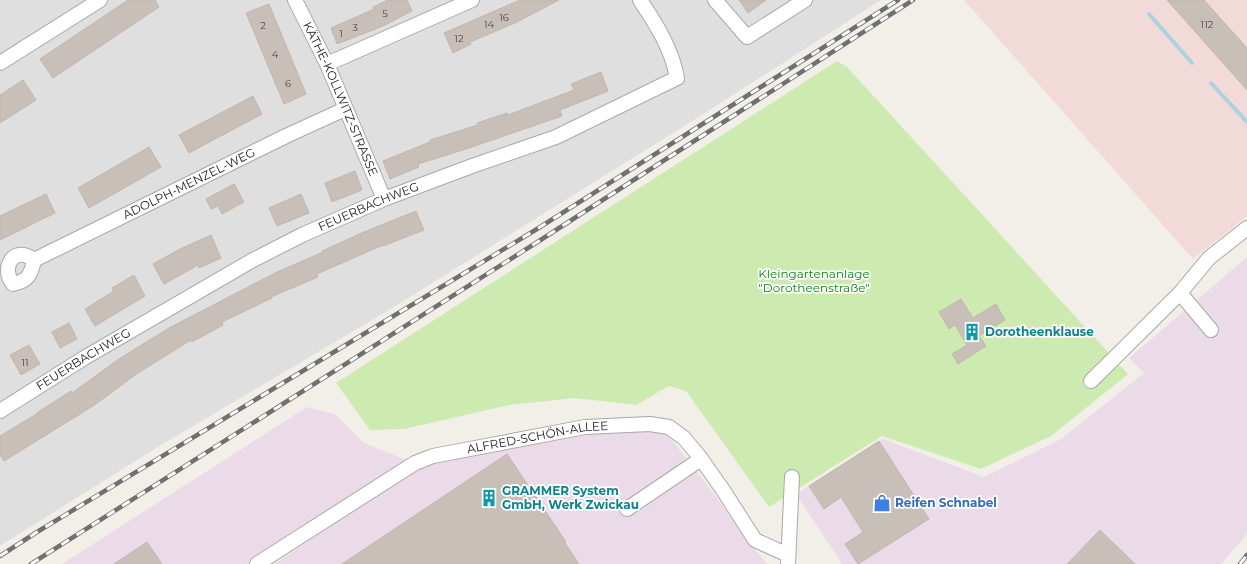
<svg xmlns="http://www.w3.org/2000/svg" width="1247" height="564" viewBox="0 0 1247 564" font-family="Montserrat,sans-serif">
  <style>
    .residential { fill: #e0dfdf }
    .commercial { fill: #f2dad9 }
    .industrial { fill: #ebdbe8 }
    .grass { fill: #cdebb0 }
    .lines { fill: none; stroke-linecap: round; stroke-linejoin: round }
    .stream { stroke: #aad3df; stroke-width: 4 }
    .building { fill: #c7bfb8; stroke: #c4b6ab }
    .minor-casing { stroke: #a9a9a9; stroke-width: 16 }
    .minor { stroke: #fff; stroke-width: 14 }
    .rail-casing { stroke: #707070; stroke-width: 4.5 }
    .rail { stroke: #fff; stroke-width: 3; stroke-dasharray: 9; stroke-linecap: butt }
    .labels { text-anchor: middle; stroke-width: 3.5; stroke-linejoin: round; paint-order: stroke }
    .number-label { font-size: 10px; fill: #4b4948 }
    .street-label { font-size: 12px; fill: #222; stroke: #fff }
    .park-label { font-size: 12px; fill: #0c8416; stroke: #fff }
    .culture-label { font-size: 12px; font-weight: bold; fill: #0d838f; stroke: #fff; text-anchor: start }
    .shop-label { font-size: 12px; font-weight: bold; fill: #366cbe; stroke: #fff; text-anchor: start }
  </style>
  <rect width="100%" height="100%" fill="#f2efe9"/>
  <path class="residential" d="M0 0H881L705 113 389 310 166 442 0 546Z"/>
  <path class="commercial" d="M964 0H1247V216L1193 259Z"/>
  <path class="industrial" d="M1247 257V534L1221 564H842L796 494 883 439 984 477 1061 439 1144 373 1129 358Z
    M307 407 335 414 364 443 406 460 247 564H62Z
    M653 431 663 433 671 439 712 491 749 543 767 564H274L424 464 586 434Z"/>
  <path class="grass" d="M837 61 847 67 1128 374 1051 436 981 469 882 436 769 507 686 391 669 386 636 405 575 398 509 405 404 429 370 430 336 383Z"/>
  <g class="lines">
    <path class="stream" d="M1149 14 1192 63
      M1211 83 1247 122"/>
  </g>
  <path class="building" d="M128 0H155L159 7 53 78 40 59Z
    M388 0H407L412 11 383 26 337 44 331 28 374 9 373 7Z
    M520 0H559L515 23 470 42 471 44 453 53 444 33Z
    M739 0H766L748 13Z
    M1167 0H1204L1247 48V90Z
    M269 4 306 94 284 104 246 13Z
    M601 72 608 91 560 110 562 116 466 149 418 164 419 167 390 179 383 161 430 142V140L478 125 477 123 507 113 508 115 574 90 571 84Z
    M23 80 36 100 0 123V95Z
    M253 96 262 114 189 153 179 135Z
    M149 147 161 167 89 208 78 188Z
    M355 171 362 190 332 202 325 183Z
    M234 184 244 202 222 214 218 206 211 209 206 199Z
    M46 194 55 213 0 240V216Z
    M301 194 309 213 277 226 269 208Z
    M416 211 424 230 383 246V245L317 274 318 277 271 297 272 298 222 322 223 325 192 342 191 340 138 373 93 406 4 461 0 455V436L38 413V412L71 391 72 393 119 359 169 328 275 273 323 252 322 251 364 232Z
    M211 235 221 258 199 268 198 265 164 284 153 264 178 250Z
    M134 275 145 296 95 326 85 309 114 291 112 288Z
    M961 299 973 318 996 304 1005 320 979 336 986 346 958 364 952 354 967 345 955 325 949 329 939 312Z
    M69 323 77 339 60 348 52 332Z
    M29 345 40 364 21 375 10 355Z
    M879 441 929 519 858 564 845 544 863 532 841 497 824 509 809 486Z
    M507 454 566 542 565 543 579 564H342Z
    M1100 530 1135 564H1067Z
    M147 542 162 564H114Z"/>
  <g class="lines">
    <g class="minor-casing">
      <g id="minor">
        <path id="s1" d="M295 0 327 64 384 199"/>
        <path d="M715 0 747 37 805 0"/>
        <path d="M0 63 100 0"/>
        <path d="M327 64 472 0"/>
        <path id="s2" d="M34 260C14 244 0 268 13 284 28 281 31 275 34 260L286 136 345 109"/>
        <path d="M1180 293 1211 330"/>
        <path d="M1091 381 1180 293 1209 258 1247 228"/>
        <path id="s3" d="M0 411 84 358 253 260 302 235 384 199 472 166 556 137 677 78C672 49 656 24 640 0"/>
        <path d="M627 509 701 459"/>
        <path id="s4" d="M257 564 415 463 433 456 585 427 650 424 669 427 684 438 699 456 723 490 755 540 788 555"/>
        <path d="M788 564 792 477"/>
      </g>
    </g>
    <use href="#minor" class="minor"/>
    <g class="rail-casing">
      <path id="rail" d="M0 556 37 532 537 229 898 0
        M31 564 539 241 913 0
        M1240 564 1247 555"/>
    </g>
    <use href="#rail" class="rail"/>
  </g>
  <defs>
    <g id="building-bare" transform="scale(1.38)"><path d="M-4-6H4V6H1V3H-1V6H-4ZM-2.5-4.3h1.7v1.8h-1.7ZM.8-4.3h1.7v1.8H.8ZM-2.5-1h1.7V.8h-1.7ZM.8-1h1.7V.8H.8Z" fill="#0f9aa8" stroke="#fff" stroke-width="2.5" paint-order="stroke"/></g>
    <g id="shop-bare" transform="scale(1.38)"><path d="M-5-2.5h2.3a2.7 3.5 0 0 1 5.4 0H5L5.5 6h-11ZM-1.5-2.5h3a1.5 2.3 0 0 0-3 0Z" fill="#3f7fe0" stroke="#fff" stroke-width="2.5" paint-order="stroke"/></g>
  </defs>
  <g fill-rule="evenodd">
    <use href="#building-bare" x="972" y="332"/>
    <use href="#building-bare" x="489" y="498"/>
    <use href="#shop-bare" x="882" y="503"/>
  </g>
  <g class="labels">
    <g class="number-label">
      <text x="385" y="17">5</text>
      <text x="504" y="21">16</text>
      <text x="489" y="28">14</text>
      <text x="1207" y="28">112</text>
      <text x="263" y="29">2</text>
      <text x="355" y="31">3</text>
      <text x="341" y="37">1</text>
      <text x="459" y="42">12</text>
      <text x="275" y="58">4</text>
      <text x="288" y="87">6</text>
      <text x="25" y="366">11</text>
    </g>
    <g class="street-label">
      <text dy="4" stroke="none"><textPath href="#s1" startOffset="109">KÄTHE-KOLLWITZ-STRASSE</textPath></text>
      <text dy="4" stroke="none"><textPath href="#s2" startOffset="259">ADOLPH-MENZEL-WEG</textPath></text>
      <text dy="4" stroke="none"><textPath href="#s3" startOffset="422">FEUERBACHWEG</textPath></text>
      <text dy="4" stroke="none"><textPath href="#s3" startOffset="98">FEUERBACHWEG</textPath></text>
      <text dy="4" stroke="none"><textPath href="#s4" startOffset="313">ALFRED-SCHÖN-ALLEE</textPath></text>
    </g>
    <g class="park-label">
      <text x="814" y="278">Kleingartenanlage<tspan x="814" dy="14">"Dorotheenstraße"</tspan></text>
    </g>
    <g class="culture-label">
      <text x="985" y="336">Dorotheenklause</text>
      <text x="502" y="495">GRAMMER System<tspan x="502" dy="14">GmbH, Werk Zwickau</tspan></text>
    </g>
    <g class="shop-label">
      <text x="895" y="507">Reifen Schnabel</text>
    </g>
  </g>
</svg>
